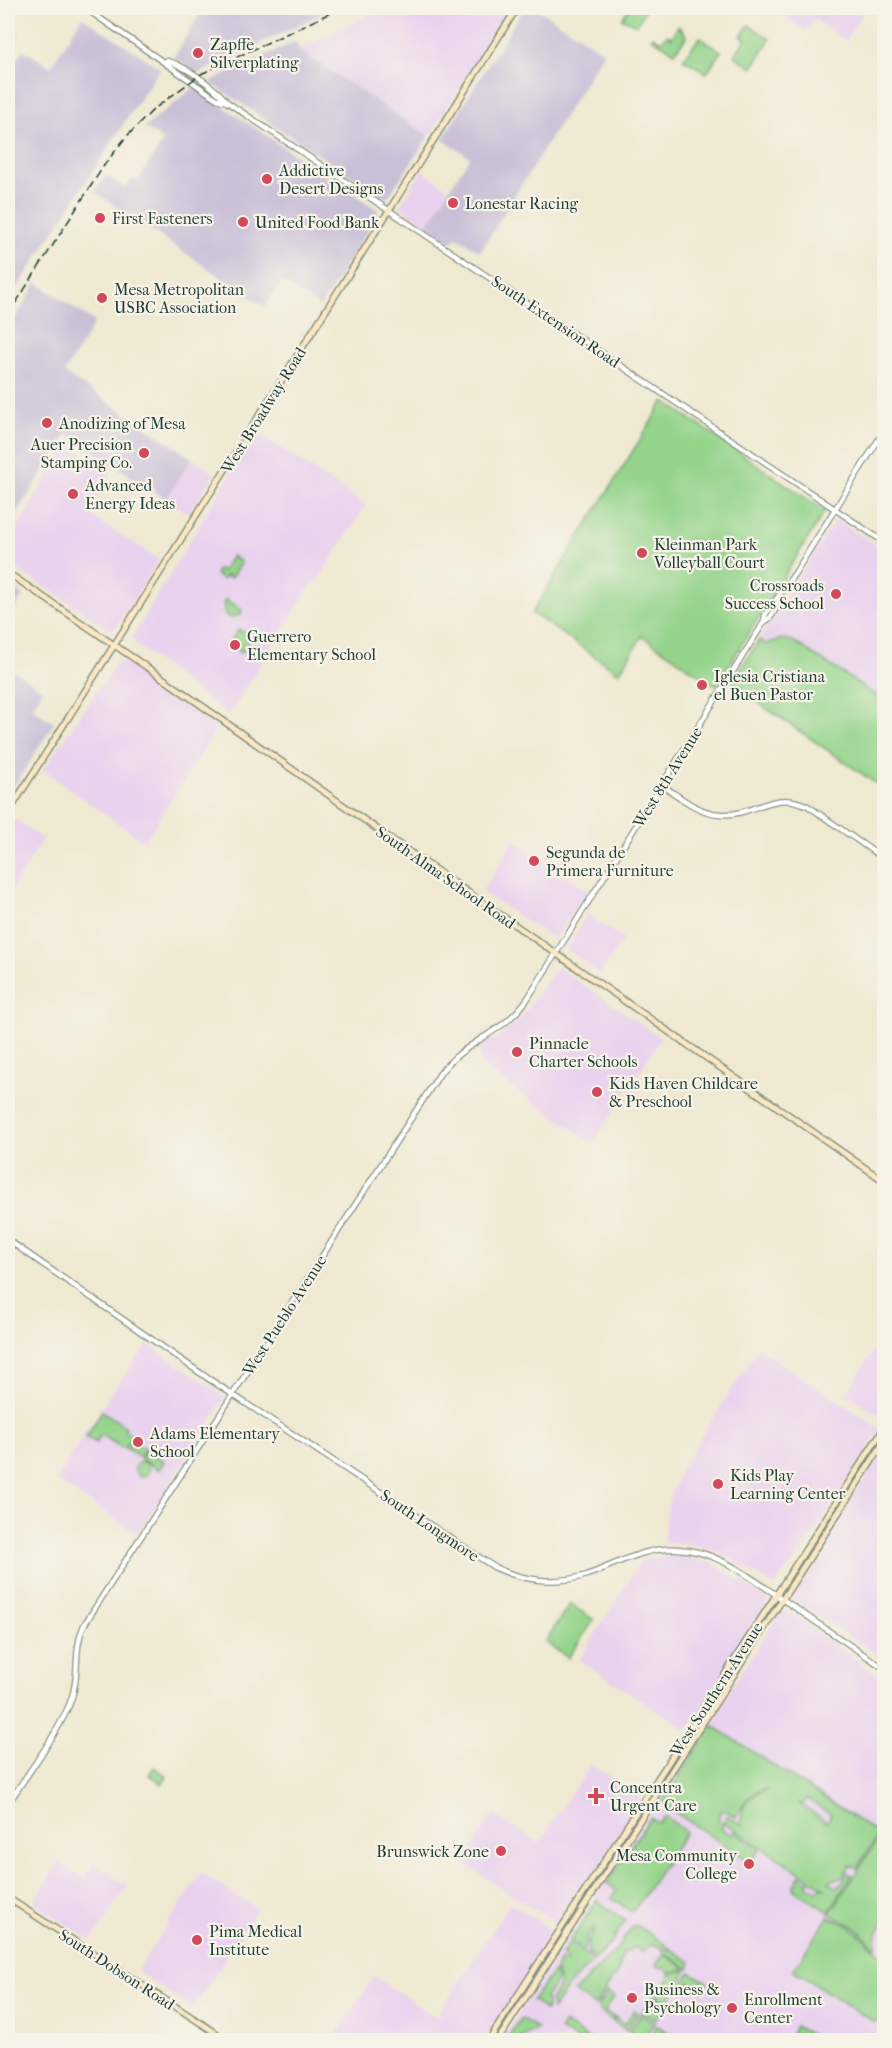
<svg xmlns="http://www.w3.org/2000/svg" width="892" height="2048" viewBox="0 0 892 2048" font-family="'IM FELL French Canon',serif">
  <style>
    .built { fill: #e9d2ee }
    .industrial { fill: #c9bfd7 }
    .green { fill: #94d48b; stroke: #5a8860; stroke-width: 1.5; fill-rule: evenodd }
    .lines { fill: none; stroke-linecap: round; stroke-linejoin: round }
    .tertiary-casing { stroke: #879383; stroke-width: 7 }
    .secondary-casing { stroke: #879383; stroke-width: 8 }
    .tertiary { stroke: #fff; stroke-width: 4.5 }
    .secondary { stroke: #fae7c3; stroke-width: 5 }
    .rail { stroke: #1f3d34; stroke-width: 1.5; stroke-dasharray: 9 4.5; stroke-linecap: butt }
    .poi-dot { fill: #d1495b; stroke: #f7f3e8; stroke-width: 2 }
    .labels { text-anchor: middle; stroke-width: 4.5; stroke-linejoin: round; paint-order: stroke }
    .poi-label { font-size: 16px; fill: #1f3d34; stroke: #f7f3e8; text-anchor: start }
    .street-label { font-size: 16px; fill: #1f3d34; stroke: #f7f3e8 }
  </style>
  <rect width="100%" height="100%" fill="#f7f3e8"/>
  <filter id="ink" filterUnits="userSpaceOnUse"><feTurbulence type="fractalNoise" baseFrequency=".0167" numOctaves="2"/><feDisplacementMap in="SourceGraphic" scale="12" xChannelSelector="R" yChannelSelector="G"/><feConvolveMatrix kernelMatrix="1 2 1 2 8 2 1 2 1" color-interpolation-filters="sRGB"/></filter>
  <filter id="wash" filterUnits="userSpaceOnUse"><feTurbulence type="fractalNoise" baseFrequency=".008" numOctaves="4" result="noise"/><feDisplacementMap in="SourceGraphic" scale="24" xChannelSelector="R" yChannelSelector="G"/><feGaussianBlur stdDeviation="1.35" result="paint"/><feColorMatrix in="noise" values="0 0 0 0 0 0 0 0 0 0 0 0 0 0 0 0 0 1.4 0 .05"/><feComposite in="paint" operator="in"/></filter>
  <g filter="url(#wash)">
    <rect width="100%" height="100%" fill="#efe9d2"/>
    <path class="built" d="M384 8H510L429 136 299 49Z
      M772 8H866L846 41 814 19 805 31Z
      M8 25 21 34 8 55V24Z
      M422 170 449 189 426 226 400 207Z
      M256 432 366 505 316 583 313 582 229 715 136 645 132 637Z
      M72 447 112 473 87 513 159 560 116 627 111 630 8 563V542L64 451Z
      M192 458 216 474 188 513 166 499Z
      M836 519 884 550V692L880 698 793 641 781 639 766 644 759 640Z
      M117 662H123L217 728 144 842 43 770Z
      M13 818 43 839 8 894V826Z
      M514 840 588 891 555 940 482 892Z
      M587 914 623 939 600 974 567 949Z
      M557 967 661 1038 593 1143 482 1066 478 1045 497 1039 520 1019Z
      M884 1334V1418L846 1394Z
      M148 1344 226 1397 138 1534 55 1480 112 1392Z
      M758 1348 881 1429 816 1531 775 1586 720 1553 694 1545 663 1543 668 1504 680 1470Z
      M884 1451V1660L793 1599 790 1594 846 1505Z
      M673 1555 713 1563 769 1601 687 1730 579 1660 642 1559Z
      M781 1611H788L884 1679V2040H501Z
      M591 1764 643 1798 562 1924 558 1925 463 1863 493 1814 539 1843Z
      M59 1862 85 1879 94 1864 128 1886 91 1941 33 1903Z
      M201 1873 257 1909 193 2009 137 1971Z
      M510 1903 551 1929 554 1936 486 2040H333L374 1976 436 2017Z"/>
    <path class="industrial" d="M203 8H334L197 74 174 57Z
      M524 8H536L604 52 480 252 457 237 452 242 449 241 426 226 470 157 442 139Z
      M82 17 160 68 8 302V74L23 50 51 67Z
      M296 41 299 50 429 136 388 197H382L209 82Z
      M194 87 378 210 377 216 320 307 282 281 265 307 95 192 106 175 126 188 132 179 137 182 163 141 157 137 158 134 155 135 144 128Z
      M37 283 95 322 64 373 192 458 166 499 67 434 8 526V329Z
      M8 584 23 595 8 620Z
      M8 667 43 690 32 708 54 723 8 796Z"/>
    <path class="green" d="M629 8H646L637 25 622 19Z
      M749 25 770 39 752 68 734 55 746 39 741 36Z
      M678 26 687 36 675 52 651 38 653 36 661 41 668 35 672 38Z
      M700 37 721 51 707 73 683 59Z
      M664 401 825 511 716 686 642 636 619 673 532 613Z
      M232 556 241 562 231 578 226 575 223 580 215 574 218 569 222 571Z
      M226 599 242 610 241 615 230 618 225 614 223 604Z
      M239 629 251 637 241 653 228 645Z
      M781 639 793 641 880 698 884 692V789L731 684 759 640 766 644Z
      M102 1411 126 1427 124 1430 133 1436 124 1449 101 1435 96 1443 86 1437Z
      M132 1441 145 1449 140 1457 127 1449Z
      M147 1450 164 1461 159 1470 141 1459Z
      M135 1469a7 7 0 1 1 14 0a7 7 0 1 1-14 0Z
      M570 1604 594 1620 568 1658 545 1642Z
      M712 1725 879 1834 857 1868 851 1865 843 1876 829 1882 838 1888 848 1873 852 1875 829 1912 794 1890 793 1887 800 1875 805 1881H810L807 1885 817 1892 820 1888H824L723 1822 727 1816 741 1824C740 1803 751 1794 769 1789 751 1790 744 1803 736 1817L722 1809 718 1819 724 1824 721 1829 732 1835 734 1831 760 1849 752 1860H747L664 1805 662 1802ZM807 1799 831 1815 827 1822 798 1803 803 1804Z
      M154 1767 167 1776 162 1784 149 1775Z
      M665 1816 686 1832 634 1910 631 1911 612 1899 616 1890 607 1883 650 1818 659 1823Z
      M883 1839 884 1921 877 1933 876 1948 854 1926 829 1914 877 1841Z
      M597 1900 625 1921 610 1944 596 1958 588 1953V1942L596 1926 587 1936 584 1950 570 1941Z
      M828 1917 850 1926 884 1957V2016L882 2020 874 2022 793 1970Z
      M633 1926H638L666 1945 663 1952 660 1947 652 1944 643 1952 635 1947 623 1953 619 1969 595 2006 574 1992 618 1948Z
      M569 1943 594 1960 570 1984 552 2010 551 1999C558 1988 564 1984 555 1970L560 1960 565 1962 567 1960 562 1954Z
      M668 1947 691 1962 689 1969 666 1954Z
      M664 1954 684 1967V1969L669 1973 665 1967 661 1968 656 1965Z
      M687 1969 668 2002 657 1995 667 1983 669 1975Z
      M554 1972 558 1980 545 1997 548 2003 546 2011 532 2000Z
      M690 1972 708 1983 702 1989 690 1982 685 1988 681 1986Z
      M607 1992 614 1997 605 2011 614 2017 612 2021 599 2010 598 2006Z
      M654 1995 666 2003 655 2020 642 2012Z
      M634 2010 638 2013 627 2030 613 2021 615 2017 625 2024Z
      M641 2014 654 2023 643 2040 629 2032Z
      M521 2018 537 2029 518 2040H506Z
      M564 2023 591 2040H576L560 2030Z
      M656 2025 678 2039 677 2040H664L653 2033Z
      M795 2026 820 2040H798L791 2037Z"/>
  </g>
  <g filter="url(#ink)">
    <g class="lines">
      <g class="tertiary-casing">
        <path id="tertiary" d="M85 8 217 99 227 102
          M166 61C182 63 217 89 227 102L884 542
          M764 622C772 618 777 609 777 600
          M662 785C680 797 697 812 719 814 753 818 772 788 808 806L884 859
          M8 1240 209 1379 494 1567C523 1581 556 1585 587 1575 618 1564 643 1547 678 1549 722 1551 758 1584 794 1607 824 1628 854 1648 884 1668
          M8 1804C27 1774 62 1729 72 1697 80 1672 73 1649 84 1625L441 1072C467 1039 503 1035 528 998L764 622 765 615 795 573 884 431"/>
      </g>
      <g class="secondary-casing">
        <path id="secondary" d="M8 573 154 672 404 848 884 1181
          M8 813 517 8
          M8 1898 227 2040
          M489 2040 884 1428
          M498 2040 884 1442"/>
      </g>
      <use href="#tertiary" class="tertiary"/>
      <use href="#secondary" class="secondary"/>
      <path class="rail" d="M8 315 105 164 126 137 154 109 201 74 341 8"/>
    </g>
  </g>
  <g class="poi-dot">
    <circle cx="198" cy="53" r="6"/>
    <circle cx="267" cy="179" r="6"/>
    <circle cx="453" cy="203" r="6"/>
    <circle cx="100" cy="218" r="6"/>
    <circle cx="243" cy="222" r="6"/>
    <circle cx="102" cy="298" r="6"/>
    <circle cx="47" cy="423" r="6"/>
    <circle cx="144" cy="453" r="6"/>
    <circle cx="73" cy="494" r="6"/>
    <circle cx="642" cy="553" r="6"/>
    <circle cx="836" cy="594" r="6"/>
    <circle cx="235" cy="645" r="6"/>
    <circle cx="702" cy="685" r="6"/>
    <circle cx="534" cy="861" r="6"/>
    <circle cx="517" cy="1052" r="6"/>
    <circle cx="597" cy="1092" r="6"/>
    <circle cx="138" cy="1442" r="6"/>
    <circle cx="718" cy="1484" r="6"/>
    <path d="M593 1787h6v6h6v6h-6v6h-6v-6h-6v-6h6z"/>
    <circle cx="501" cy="1851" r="6"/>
    <circle cx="749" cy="1864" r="6"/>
    <circle cx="197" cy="1940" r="6"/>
    <circle cx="632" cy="1998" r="6"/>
    <circle cx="732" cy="2008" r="6"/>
  </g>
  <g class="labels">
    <g class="poi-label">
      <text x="210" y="50">Zapffe<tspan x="210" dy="18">Silverplating</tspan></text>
      <text x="279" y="176">Addictive<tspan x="279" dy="18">Desert Designs</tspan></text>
      <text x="465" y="209">Lonestar Racing</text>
      <text x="112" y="224">First Fasteners</text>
      <text x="255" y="228">United Food Bank</text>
      <text x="114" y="295">Mesa Metropolitan<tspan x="114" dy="18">USBC Association</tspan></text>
      <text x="59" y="429">Anodizing of Mesa</text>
      <text x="132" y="450" text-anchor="end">Auer Precision<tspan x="132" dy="18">Stamping Co.</tspan></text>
      <text x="85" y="491">Advanced<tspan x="85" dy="18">Energy Ideas</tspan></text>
      <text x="654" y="550">Kleinman Park<tspan x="654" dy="18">Volleyball Court</tspan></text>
      <text x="824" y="591" text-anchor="end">Crossroads<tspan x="824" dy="18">Success School</tspan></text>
      <text x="247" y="642">Guerrero<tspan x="247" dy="18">Elementary School</tspan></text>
      <text x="714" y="682">Iglesia Cristiana<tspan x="714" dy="18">el Buen Pastor</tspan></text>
      <text x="546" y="858">Segunda de<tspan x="546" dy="18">Primera Furniture</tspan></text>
      <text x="529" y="1049">Pinnacle<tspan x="529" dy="18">Charter Schools</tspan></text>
      <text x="609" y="1089">Kids Haven Childcare<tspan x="609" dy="18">&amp; Preschool</tspan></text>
      <text x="150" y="1439">Adams Elementary<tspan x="150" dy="18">School</tspan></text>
      <text x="730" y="1481">Kids Play<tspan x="730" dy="18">Learning Center</tspan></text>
      <text x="610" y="1793">Concentra<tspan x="610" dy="18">Urgent Care</tspan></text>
      <text x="489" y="1857" text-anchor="end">Brunswick Zone</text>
      <text x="737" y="1861" text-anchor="end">Mesa Community<tspan x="737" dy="18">College</tspan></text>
      <text x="209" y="1937">Pima Medical<tspan x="209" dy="18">Institute</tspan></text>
      <text x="644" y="1995">Business &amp;<tspan x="644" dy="18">Psychology</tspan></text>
      <text x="744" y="2005">Enrollment<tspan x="744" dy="18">Center</tspan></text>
    </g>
    <g class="street-label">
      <text transform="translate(556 321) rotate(34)" y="6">South Extension Road</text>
      <text transform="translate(263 410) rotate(-58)" y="6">West Broadway Road</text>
      <text transform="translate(667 777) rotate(-58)" y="6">West 8th Avenue</text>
      <text transform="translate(446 877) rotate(35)" y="6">South Alma School Road</text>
      <text transform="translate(284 1315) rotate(-57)" y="6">West Pueblo Avenue</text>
      <text transform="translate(430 1525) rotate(34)" y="6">South Longmore</text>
      <text transform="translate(716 1689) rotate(-57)" y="6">West Southern Avenue</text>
      <text transform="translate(117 1969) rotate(33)" y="6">South Dobson Road</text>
    </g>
  </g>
  <rect width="892" height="2048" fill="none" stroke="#f7f3e8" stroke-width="30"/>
</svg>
